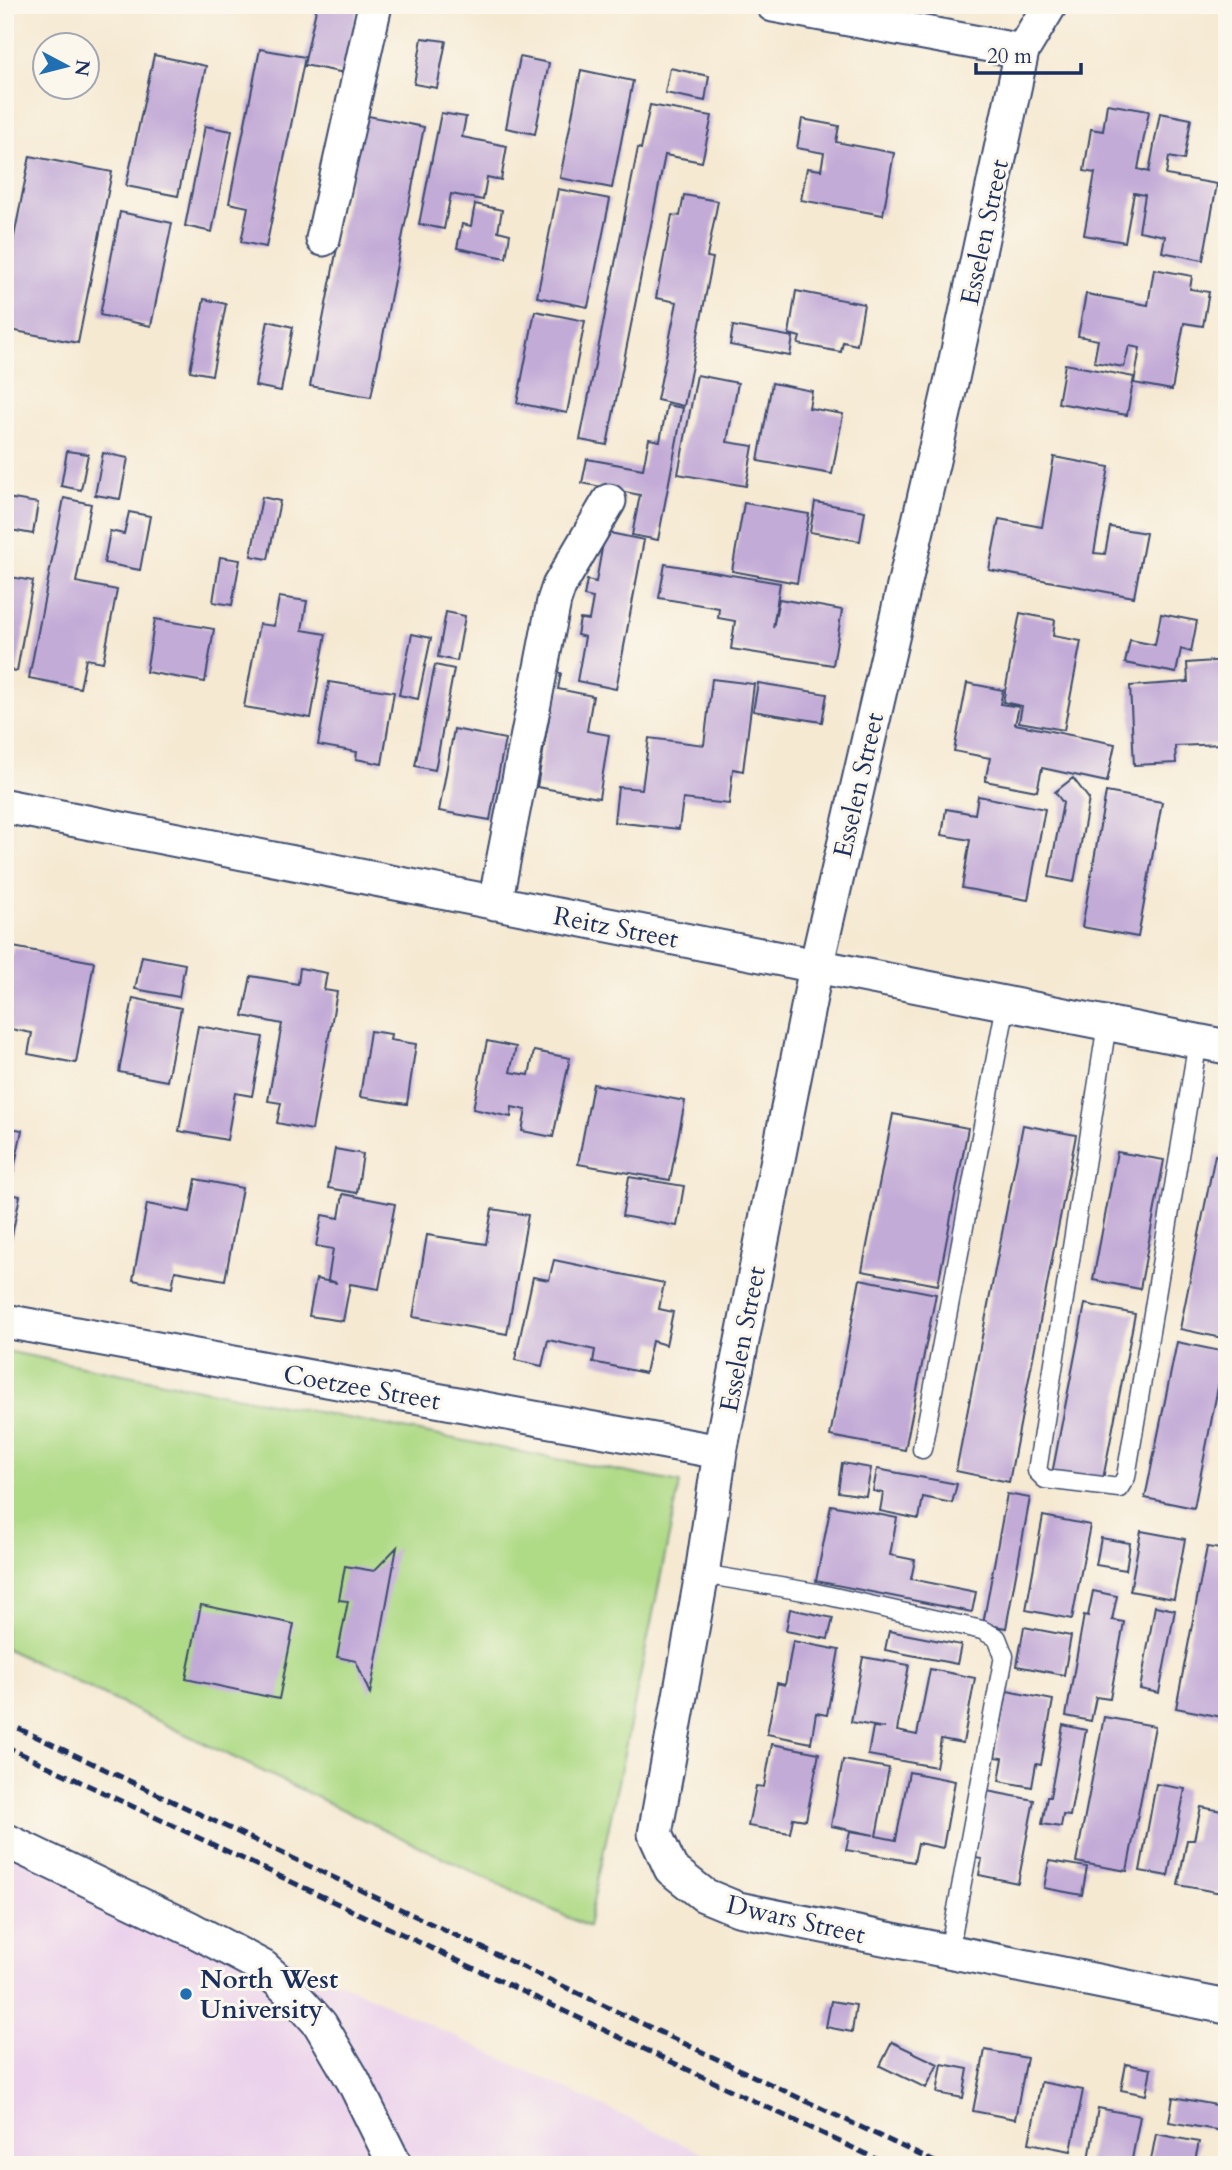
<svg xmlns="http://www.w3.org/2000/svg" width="1232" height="2170" viewBox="0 0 1232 2170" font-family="Cardo,serif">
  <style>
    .built { fill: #ebd1ec }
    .green { fill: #afda86; stroke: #658472; stroke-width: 2 }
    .building { fill: #c3abd7 }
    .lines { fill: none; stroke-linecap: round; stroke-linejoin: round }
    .lane-casing { stroke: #3c4b6f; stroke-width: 21 }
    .street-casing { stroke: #3c4b6f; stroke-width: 37 }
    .lane { stroke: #fff; stroke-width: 18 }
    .street { stroke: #fff; stroke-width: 33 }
    .rail { stroke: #1b2f5e; stroke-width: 5; stroke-dasharray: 10 5; stroke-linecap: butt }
    .poi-dot { fill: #1f6fb2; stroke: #fbf7ec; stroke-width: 2.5 }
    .labels { text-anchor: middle; stroke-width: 6; stroke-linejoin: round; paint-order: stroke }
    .street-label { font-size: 26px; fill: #1b2f5e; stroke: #fbf7ec }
    .poi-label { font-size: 26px; font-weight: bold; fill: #1b2f5e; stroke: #fbf7ec; text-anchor: start }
  </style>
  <rect width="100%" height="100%" fill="#fbf7ec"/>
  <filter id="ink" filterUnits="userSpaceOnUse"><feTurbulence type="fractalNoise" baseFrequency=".0143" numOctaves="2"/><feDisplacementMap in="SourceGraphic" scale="14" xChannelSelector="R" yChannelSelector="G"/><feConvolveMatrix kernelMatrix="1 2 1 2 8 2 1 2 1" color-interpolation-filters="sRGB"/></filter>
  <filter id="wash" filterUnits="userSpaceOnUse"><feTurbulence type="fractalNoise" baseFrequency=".00686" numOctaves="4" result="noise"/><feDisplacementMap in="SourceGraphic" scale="28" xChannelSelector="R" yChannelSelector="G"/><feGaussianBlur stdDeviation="1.57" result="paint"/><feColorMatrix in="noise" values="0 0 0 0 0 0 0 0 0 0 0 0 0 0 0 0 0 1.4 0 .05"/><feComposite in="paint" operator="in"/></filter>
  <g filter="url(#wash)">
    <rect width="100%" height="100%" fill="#f5e9d2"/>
    <path class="built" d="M5 1824 727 2165H5Z"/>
    <path class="green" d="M5 1351 680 1483 588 1927 5 1648Z"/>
    <g id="blocks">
      <path class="building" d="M5 5H11L6 28 5 27Z
        M317 5H358L345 73 304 65Z
        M422 38 446 41 437 88 414 84Z
        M260 49 305 57 266 247 241 242 248 207 229 203Z
        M154 55 206 66 178 196 126 186Z
        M520 57 549 63 535 134 506 128Z
        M670 68 709 76 705 101 665 93Z
        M581 70 633 81 612 188 560 178Z
        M1107 104 1149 111 1138 169 1149 172 1160 113 1191 119 1184 160 1169 157 1166 175 1217 184 1203 260 1162 252 1165 236 1139 231 1145 195 1134 193 1125 242 1084 235 1095 173 1084 171 1091 129 1103 131Z
        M650 105 712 116 702 162 665 155 607 445 580 440 638 148 641 149Z
        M441 113 466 117 462 137 507 146 501 180 487 177 483 200 451 194 444 229 419 224Z
        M363 115 424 127 371 397 310 386Z
        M802 119 839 126 836 142 894 153 883 215 801 200 807 168 821 170 824 153 797 148Z
        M205 126 232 131 212 232 185 226Z
        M30 156 112 172 78 343 5 329V282Z
        M558 189 610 199 588 307 537 297Z
        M684 195 718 201 707 257 713 258 684 406 657 400 677 302 656 298 672 215 680 216Z
        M475 204 502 210 498 231 510 234 506 258 457 248 462 224 471 226Z
        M120 212 172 223 151 326 100 315Z
        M1154 269 1192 276 1190 289 1209 292 1203 326 1184 323 1172 390 1134 383 1140 348 1129 346 1124 367 1094 362 1098 340 1078 336 1086 294 1148 305Z
        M796 291 864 304 857 345 843 342 841 352 798 344 800 337 789 334Z
        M204 299 226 304 212 375 190 371Z
        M535 311 585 321 567 413 517 403Z
        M268 321 293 327 281 391 255 386Z
        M733 326 793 337 790 356 730 345Z
        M1065 364 1134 377 1127 415 1058 403Z
        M697 375 738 383 727 442 753 446 746 486 678 474Z
        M772 383 812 391 809 408 843 414 832 474 758 461Z
        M667 405 683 408 658 540 632 535 640 495 582 483 587 459 643 469 649 439 660 441Z
        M67 451 88 454 81 490 61 486Z
        M103 453 128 458 120 499 95 495Z
        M1054 457 1109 467 1094 553 1105 554 1110 527 1146 533 1134 597 989 570 999 519 1042 527Z
        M262 497 280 501 268 559 251 556Z
        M7 498 38 503 33 534 5 529Z
        M64 498 91 504 76 582 117 590 103 662 86 659 80 688 29 678Z
        M815 502 865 511 860 541 810 532Z
        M744 503 809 514 797 583 732 571Z
        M129 512 150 516 140 570 104 563 110 531 124 534Z
        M605 532 644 540 616 689 577 681 585 637 577 635 580 619 589 620 593 598 584 596 587 580 596 582Z
        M220 557 240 560 232 605 213 602Z
        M665 564 780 583 773 628 779 599 842 610 833 665 731 649 735 621 718 618 719 608 659 598Z
        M5 576 33 581 17 671 5 669Z
        M279 597 307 601 302 630 326 634 311 718 244 707 259 624 274 626Z
        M446 612 465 616 457 661 438 657Z
        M1020 613 1055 620 1053 636 1081 641 1064 730 1019 722 1022 706 1003 702Z
        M1161 614 1197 621 1191 652 1181 649 1176 673 1125 663 1130 640 1155 645Z
        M155 619 214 629 205 682 146 672Z
        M412 634 431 638 418 699 399 695Z
        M1227 660V717H1222L1223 744 1175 746 1176 763 1134 765 1130 686 1188 682 1187 663Z
        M435 665 454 669 435 770 415 766Z
        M545 671 561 673 558 689 593 696 587 731 609 735 599 798 537 787 551 706 540 704Z
        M712 679 754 684 743 771 733 769 729 804 683 799 679 829 614 822 618 787 642 789 649 738 704 745Z
        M329 682 394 692 382 764 356 759 357 752 318 745Z
        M758 683 827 694 822 722 753 711Z
        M967 683 1003 690 1000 704 1019 707 1015 724 1115 744 1107 782 1042 768 1037 791 985 781 990 758 954 751Z
        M454 729 505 739 490 820 439 811Z
        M1073 778 1089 799 1074 882 1049 877 1063 803 1055 792Z
        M1106 792 1162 802 1138 937 1082 927Z
        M978 796 1045 809 1028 900 962 888 970 840 942 835 946 809 975 814Z
        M13 947 94 962 76 1063 28 1054 32 1033 5 1028V991Z
        M142 956 185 964 179 997 135 989Z
        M300 968 327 973 324 990 337 992 312 1130 277 1123 281 1103 268 1101 282 1024 243 1016 251 976 298 984Z
        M133 998 181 1008 167 1081 119 1072Z
        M198 1026 263 1037 252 1096 235 1093 227 1140 179 1131Z
        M370 1031 391 1034 390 1040 416 1044 407 1104 360 1097Z
        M487 1041 516 1047 510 1072 529 1075 534 1051 570 1058 553 1137 522 1131 526 1110 512 1107 511 1117 473 1109Z
        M593 1084 685 1101 670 1180 578 1164Z
        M893 1114 968 1128 938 1285 862 1271Z
        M1023 1125 1076 1135 1009 1482 956 1471Z
        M5 1127 22 1130 9 1194 20 1196 8 1255H5Z
        M335 1149 363 1154 357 1193 328 1188Z
        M1117 1152 1164 1160 1140 1289 1093 1280Z
        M1215 1155 1227 1157V1339L1180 1329Z
        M629 1177 684 1186 677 1226 622 1216Z
        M196 1179 242 1188 225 1280 175 1271 172 1288 133 1280 147 1204 190 1212Z
        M343 1194 395 1204 379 1289 350 1284 343 1321 309 1316 316 1279 337 1283 328 1280 333 1249 316 1246 322 1215 339 1218Z
        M492 1209 528 1215 507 1334 413 1317 427 1235 486 1244Z
        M554 1260 664 1283 659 1309 673 1312 666 1345 652 1341 645 1373 593 1362 595 1350 548 1340 542 1366 515 1360 533 1277 549 1280Z
        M860 1279 936 1294 905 1450 830 1436Z
        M1085 1304 1135 1314 1102 1484 1052 1474Z
        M1177 1342 1225 1352 1194 1508 1145 1498Z
        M842 1463 871 1468 866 1496 838 1492Z
        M877 1469 957 1484 952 1503 923 1497 919 1519 880 1511 883 1493 873 1491Z
        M1007 1494 1030 1498 1006 1628 983 1624Z
        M831 1505 897 1518 890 1555 915 1560 911 1579 976 1592 972 1612 816 1581Z
        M1043 1516 1090 1525 1072 1619 1026 1610Z
        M1141 1531 1185 1539 1174 1599 1130 1591Z
        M1101 1538 1130 1543 1126 1570 1096 1565Z
        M397 1547 370 1694 356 1661 337 1657 348 1601 339 1600 345 1566 374 1571Z
        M1207 1547 1227 1550V1718L1176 1708Z
        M1093 1591 1117 1596 1112 1620 1124 1622 1110 1699 1096 1697 1091 1721 1066 1716 1084 1615 1088 1616Z
        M201 1605 294 1624 279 1699 186 1679Z
        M1155 1606 1175 1610 1159 1693 1140 1689Z
        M790 1609 833 1618 828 1639 786 1631Z
        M1024 1627 1071 1636 1064 1675 1017 1666Z
        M889 1631 961 1645 957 1664 885 1650Z
        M793 1641 839 1650 827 1715 816 1713 811 1743 767 1734 777 1683 785 1685Z
        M863 1657 909 1665 897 1731 917 1735 930 1669 975 1678 963 1743 941 1739 936 1767 868 1755 873 1727 885 1728 851 1722Z
        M1007 1691 1053 1700 1041 1765 1036 1764 1032 1787 999 1781 1003 1758 995 1757Z
        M1104 1717 1155 1726 1127 1871 1076 1862Z
        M1063 1725 1086 1730 1070 1816 1063 1815 1061 1827 1042 1824 1047 1797H1050Z
        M772 1744 819 1753 806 1820 793 1818 790 1833 748 1826 756 1786 764 1787Z
        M843 1760 889 1768 876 1836 896 1840 909 1772 955 1781 943 1848 918 1843 914 1862 846 1850 850 1831 874 1835 831 1826Z
        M1156 1784 1185 1789 1168 1876 1140 1871Z
        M987 1791 1034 1800 1018 1883 979 1875 982 1859 975 1858Z
        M1201 1807 1227 1812V1894L1178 1885 1187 1840H1194Z
        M1049 1861 1087 1867 1082 1895 1044 1888Z
        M831 2001 856 2005 852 2032 826 2027Z
        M892 2042 938 2064 926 2088 880 2066Z
        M985 2050 1027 2058 1015 2119 973 2111Z
        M942 2064 968 2069 963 2098 937 2093Z
        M1126 2064 1151 2069 1146 2095 1121 2090Z
        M1041 2082 1083 2090 1071 2151 1029 2143Z
        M1173 2097 1227 2107 1223 2131 1169 2122Z
        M1098 2108 1140 2116 1131 2165H1088Z
        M1156 2134 1199 2142 1194 2165H1150Z"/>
    </g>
  </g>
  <g filter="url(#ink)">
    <use href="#blocks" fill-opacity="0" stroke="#3c4b6f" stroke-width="2"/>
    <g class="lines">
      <g class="lane-casing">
        <path id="lane" d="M1107 1024 1037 1471 1045 1479 1119 1488 1126 1477 1198 1041
          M922 1449 1006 1004
          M702 1574 816 1593 982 1630 997 1638 1004 1656 949 1952"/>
      </g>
      <g class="street-casing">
        <path id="street" d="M773 5 1022 51
          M1050 5 1022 51 953 374 816 967 720 1452 702 1574 655 1834 671 1869 704 1895 738 1909 1227 2007
          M323 239 375 5
          M5 806 1227 1047
          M495 903 554 601 559 586 609 501
          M5 1321 720 1452
          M5 1840 191 1929 263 1967 294 1995 320 2024 353 2080 395 2165"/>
      </g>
      <use href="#lane" class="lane"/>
      <use href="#street" class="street"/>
      <path class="rail" d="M5 1722 941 2165
        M5 1746 889 2165"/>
    </g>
  </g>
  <circle class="poi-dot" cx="186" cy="1994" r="7"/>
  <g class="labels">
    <g class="street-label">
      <text transform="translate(984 232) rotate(-78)" y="9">Esselen Street</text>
      <text transform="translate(858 785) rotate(-77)" y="9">Esselen Street</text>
      <text transform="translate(616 927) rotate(11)" y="9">Reitz Street</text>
      <text transform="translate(742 1339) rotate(-79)" y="9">Esselen Street</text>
      <text transform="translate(362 1387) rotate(10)" y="9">Coetzee Street</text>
      <text transform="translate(796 1919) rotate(13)" y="9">Dwars Street</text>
    </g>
    <g class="poi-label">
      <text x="200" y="1988">North West<tspan x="200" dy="30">University</tspan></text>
    </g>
  </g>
  <rect width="1232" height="2170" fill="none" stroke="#fbf7ec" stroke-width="28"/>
  <g transform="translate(66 66) rotate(97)"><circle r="33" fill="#fbf7ec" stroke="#a1a7b3" stroke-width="2"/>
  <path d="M0-5L12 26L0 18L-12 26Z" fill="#1f6fb2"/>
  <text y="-10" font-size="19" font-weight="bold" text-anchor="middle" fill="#1b2f5e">N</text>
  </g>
  <path d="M976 63v10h105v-10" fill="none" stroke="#1b2f5e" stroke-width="3.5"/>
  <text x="987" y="63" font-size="21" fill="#1b2f5e" stroke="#fbf7ec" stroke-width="5" paint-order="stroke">20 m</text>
</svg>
